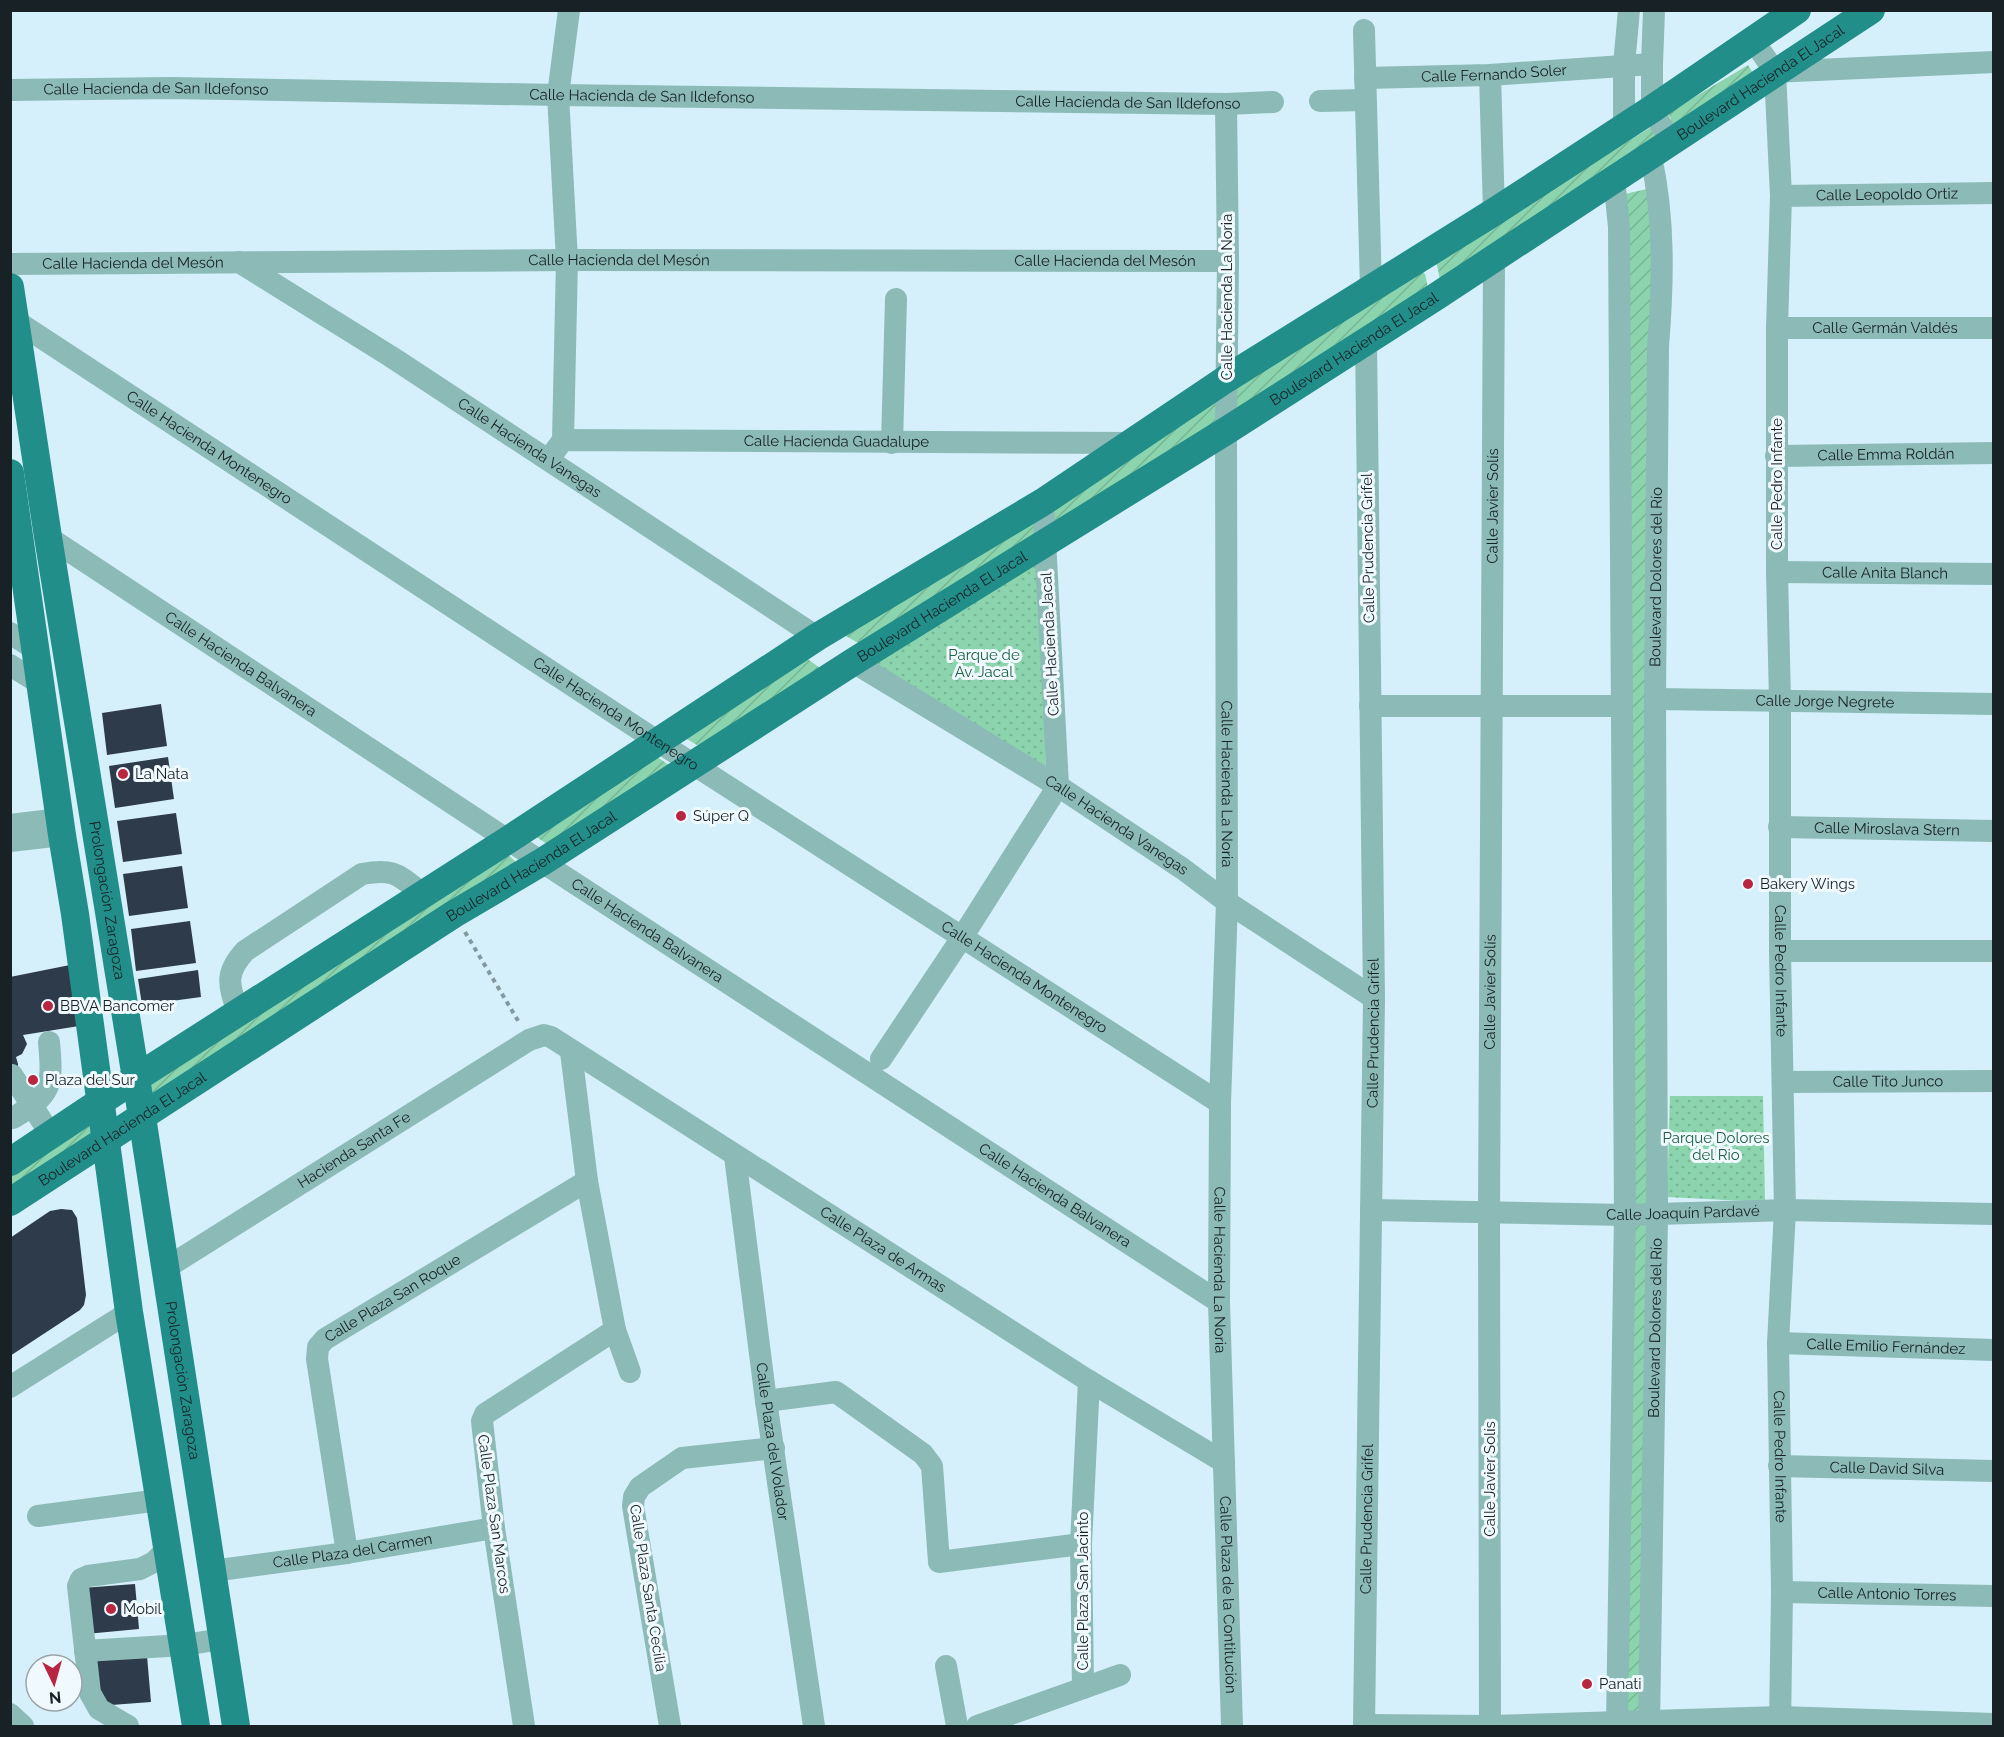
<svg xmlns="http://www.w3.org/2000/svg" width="2004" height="1737" viewBox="0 0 2004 1737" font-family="Raleway,sans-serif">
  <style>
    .grass { fill: url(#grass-dots) }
    .garden { fill: url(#garden-furrows) }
    .building { fill: #2e3b4a }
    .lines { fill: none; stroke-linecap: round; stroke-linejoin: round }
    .path { stroke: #8498a0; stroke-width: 4; stroke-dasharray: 4.5 4.5; stroke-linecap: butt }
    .minor { stroke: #8bbab7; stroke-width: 22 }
    .major { stroke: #218e8a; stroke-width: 28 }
    .poi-dot { fill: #b82642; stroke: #f0fafe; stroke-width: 2 }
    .labels { text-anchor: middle; stroke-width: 6; stroke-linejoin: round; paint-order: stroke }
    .street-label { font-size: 15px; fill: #182226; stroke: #f0fafe }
    .park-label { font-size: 15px; fill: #1e6142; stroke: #f0fafe }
    .poi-label { font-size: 15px; fill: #182226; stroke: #f0fafe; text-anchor: start }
  </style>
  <defs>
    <pattern id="grass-dots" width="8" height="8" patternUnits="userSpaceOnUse" patternTransform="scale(1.5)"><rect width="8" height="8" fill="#8bd4ad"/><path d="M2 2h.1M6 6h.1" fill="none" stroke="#77b695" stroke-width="1.8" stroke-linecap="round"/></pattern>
    <pattern id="garden-furrows" width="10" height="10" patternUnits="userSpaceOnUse" patternTransform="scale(1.5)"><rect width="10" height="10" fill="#8bd4ad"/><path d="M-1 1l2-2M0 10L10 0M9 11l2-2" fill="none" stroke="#77b695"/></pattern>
  </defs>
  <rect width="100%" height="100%" fill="#d5f0fa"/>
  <path class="grass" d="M1042 552 1046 773 873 664Z
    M1670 1096H1763L1765 1202 1667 1197Z"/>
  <path class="garden" d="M1748 65 1755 76 1669 134 1671 119 1668 113Z
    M1656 124 1654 145 1440 280 1437 265 1433 263Z
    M1651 188V1207H1632L1625 194Z
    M1421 270 1425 274 1428 288 1232 412 1236 388Z
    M1226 384 1224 423 860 644 837 631Z
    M802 655 820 668 702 748 680 735Z
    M652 753 670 766 549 845 528 832Z
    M503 850 518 864 152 1100 148 1077Z
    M97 1113 101 1135 11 1194V1170Z
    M1650 1221 1643 1716 1622 1717 1632 1222Z"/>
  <path class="building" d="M161 704 167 746 107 755 102 713Z
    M168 757 174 799 115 808 109 766Z
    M176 813 182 854 123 862 117 821Z
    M182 866 188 908 129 916 123 874Z
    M190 921 196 963 136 971 131 929Z
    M70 965 79 1026 23 1035 27 1044 22 1054 16 1057 18 1064V1072L10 1076V977Z
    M198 970 201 997 142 1005 138 979Z
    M61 1209 72 1210 77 1218 86 1295 84 1305 80 1310 10 1356V1238L50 1211Z
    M135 1584 139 1629 86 1634 82 1588Z
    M147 1656 151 1702 98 1706 94 1660Z"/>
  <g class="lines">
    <path class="path" d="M465 932 520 1024"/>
    <g class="minor">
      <path d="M1654 10 1652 64V109L1671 142"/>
      <path d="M1364 30 1371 289"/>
      <path id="s1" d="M1753 40 1775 72 1781 196 1777 328V572L1780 701V951L1785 1210 1778 1343 1782 1592 1780 1726"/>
      <path d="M1775 72 1994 62"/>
      <path d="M1490 75 1494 212"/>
      <path id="s2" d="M1365 78 1490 75 1652 64"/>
      <path id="s3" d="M10 90 171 88 558 95 1226 104 1273 102"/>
      <path d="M1320 101 1365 100"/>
      <path id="s4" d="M1226 104 1228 261 1226 431 1227 902 1220 1103 1219 1302 1232 1726"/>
      <path d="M1624 128V65L1629 10"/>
      <path d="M1614 178 1619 227 1625 1215 1617 1726"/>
      <path id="s5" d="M1781 196 1994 193"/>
      <path id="s6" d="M239 262 390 356 817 637"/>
      <path id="s7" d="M10 264 567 260 1228 261"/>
      <path id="s8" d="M16 321 657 741 1220 1103"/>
      <path id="s9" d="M1777 328H1994"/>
      <path d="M563 440 567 260 558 95 569 10"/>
      <path d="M892 443 896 299"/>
      <path id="s10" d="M1776 456 1994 453"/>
      <path id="s11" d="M549 459 563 440 1133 443"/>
      <path id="s12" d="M48 537 508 840 1219 1302"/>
      <path id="s13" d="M1777 572 1994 574"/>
      <path d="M10 633 36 650"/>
      <path id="s14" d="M853 662 1058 786 1183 869 1227 902 1374 998"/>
      <path d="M10 665 42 685"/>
      <path id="s15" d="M1655 699 1994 704"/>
      <path d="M1370 706H1622"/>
      <path d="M10 825 60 819"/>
      <path id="s16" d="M1779 827 1994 831"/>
      <path d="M10 841 62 835"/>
      <path d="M1780 951H1994"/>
      <path d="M238 1013C229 985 224 974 245 951L362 874C395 868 398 875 423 894"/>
      <path d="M881 1059 963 936 1058 786 1043 502"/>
      <path d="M12 1075 51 1135"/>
      <path id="s17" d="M1783 1082 1994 1081"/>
      <path d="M13 1118C52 1094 53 1087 49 1042"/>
      <path id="s18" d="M735 1156 766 1401 814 1726"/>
      <path id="s19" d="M1371 1210 1625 1215 1785 1210 1994 1214"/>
      <path id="s20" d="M166 1268 529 1040 544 1035 551 1037 1089 1381 1224 1462"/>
      <path d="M615 1330 630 1372"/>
      <path id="s21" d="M1778 1343 1994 1350"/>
      <path d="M10 1387 129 1312"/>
      <path d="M766 1401 836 1392 923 1454 932 1466 939 1562 1081 1544"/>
      <path id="s22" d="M1779 1466 1994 1471"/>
      <path d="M38 1516 160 1500"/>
      <path id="s23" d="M347 1553 317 1359 318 1347 325 1339 587 1181"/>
      <path id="s24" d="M212 1571 347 1553 494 1528"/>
      <path id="s25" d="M1782 1592 1994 1596"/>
      <path d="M85 1651 184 1645 222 1639"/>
      <path d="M946 1666 957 1726"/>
      <path d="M1083 1688 1081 1544 1089 1381"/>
      <path d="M10 1714 23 1726"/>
      <path d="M1364 1725 1490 1726 1780 1717 1994 1724"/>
      <path d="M128 1726 99 1709 90 1693 78 1586 81 1579 88 1576 140 1569 154 1562 168 1548"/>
      <path d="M524 1726 494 1528 482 1421 485 1414 615 1330 587 1181 571 1052"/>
      <path d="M670 1726 633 1506 634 1497 640 1487 682 1458 774 1448"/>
      <path d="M977 1726 1120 1675"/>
      <path id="s26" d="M1364 1726 1374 998 1366 340"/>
      <path id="s27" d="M1490 1726 1489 1212 1494 259"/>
      <path id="s28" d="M1649 1726 1657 1215 1655 699 1658 347C1663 284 1665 220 1651 157"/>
    </g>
    <g class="major">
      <path id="s29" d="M10 287 48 537 136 1078 236 1726"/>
      <path d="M10 473 62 835 75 914 129 1312 196 1726"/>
      <path d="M10 1162 136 1078 508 840 817 637 1043 502 1226 379 1494 212 1652 109 1797 10"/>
      <path id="s30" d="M10 1202 454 914 542 862 853 662 1226 431 1437 296 1871 10"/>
    </g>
  </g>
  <g class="poi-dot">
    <circle cx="123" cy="774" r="6"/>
    <circle cx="681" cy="816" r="6"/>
    <circle cx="1748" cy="884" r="6"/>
    <circle cx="48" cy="1006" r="6"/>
    <circle cx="33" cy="1080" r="6"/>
    <circle cx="111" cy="1609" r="6"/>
    <circle cx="1587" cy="1684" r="6"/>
  </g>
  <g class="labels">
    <g class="street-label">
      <text dy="5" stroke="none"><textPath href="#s2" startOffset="129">Calle Fernando Soler</textPath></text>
      <text dy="5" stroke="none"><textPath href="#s30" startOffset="2078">Boulevard Hacienda El Jacal</textPath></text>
      <text dy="5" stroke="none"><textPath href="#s3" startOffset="146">Calle Hacienda de San Ildefonso</textPath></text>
      <text dy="5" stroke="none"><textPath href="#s3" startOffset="632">Calle Hacienda de San Ildefonso</textPath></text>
      <text dy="5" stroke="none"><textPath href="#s3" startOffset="1118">Calle Hacienda de San Ildefonso</textPath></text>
      <text dy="5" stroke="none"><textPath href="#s5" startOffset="106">Calle Leopoldo Ortiz</textPath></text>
      <text dy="5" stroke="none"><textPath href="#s7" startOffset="609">Calle Hacienda del Mesón</textPath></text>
      <text dy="5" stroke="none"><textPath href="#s7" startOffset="1095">Calle Hacienda del Mesón</textPath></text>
      <text dy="5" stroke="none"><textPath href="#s7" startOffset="123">Calle Hacienda del Mesón</textPath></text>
      <text transform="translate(1227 297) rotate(-90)" y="5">Calle Hacienda La Noria</text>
      <text dy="5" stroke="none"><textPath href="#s9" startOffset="108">Calle Germán Valdés</textPath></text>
      <text dy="5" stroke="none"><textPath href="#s30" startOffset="1592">Boulevard Hacienda El Jacal</textPath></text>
      <text dy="5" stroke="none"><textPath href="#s11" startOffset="297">Calle Hacienda Guadalupe</textPath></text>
      <text dy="5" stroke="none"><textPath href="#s6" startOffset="345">Calle Hacienda Vanegas</textPath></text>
      <text dy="5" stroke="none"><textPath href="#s8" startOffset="231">Calle Hacienda Montenegro</textPath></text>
      <text dy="5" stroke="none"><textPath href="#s10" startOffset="110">Calle Emma Roldán</textPath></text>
      <text transform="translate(1777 484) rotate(-90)" y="5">Calle Pedro Infante</text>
      <text dy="5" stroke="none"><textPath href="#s27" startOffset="1220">Calle Javier Solís</textPath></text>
      <text transform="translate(1368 548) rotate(-91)" y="5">Calle Prudencia Grifel</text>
      <text dy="5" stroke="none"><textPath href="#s13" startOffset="108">Calle Anita Blanch</textPath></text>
      <text dy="5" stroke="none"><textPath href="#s28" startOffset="1149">Boulevard Dolores del Río</textPath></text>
      <text dy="5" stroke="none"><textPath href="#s30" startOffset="1106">Boulevard Hacienda El Jacal</textPath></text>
      <text transform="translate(1050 644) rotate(-93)" y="5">Calle Hacienda Jacal</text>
      <text dy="5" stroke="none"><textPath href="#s12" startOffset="231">Calle Hacienda Balvanera</textPath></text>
      <text dy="5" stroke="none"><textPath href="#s15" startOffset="170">Calle Jorge Negrete</textPath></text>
      <text dy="5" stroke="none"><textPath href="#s8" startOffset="717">Calle Hacienda Montenegro</textPath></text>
      <text dy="5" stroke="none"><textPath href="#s4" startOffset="680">Calle Hacienda La Noria</textPath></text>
      <text dy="5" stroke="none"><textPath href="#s14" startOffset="310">Calle Hacienda Vanegas</textPath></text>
      <text dy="5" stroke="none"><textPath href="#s16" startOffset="108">Calle Miroslava Stern</textPath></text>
      <text dy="5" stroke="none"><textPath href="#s30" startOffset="620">Boulevard Hacienda El Jacal</textPath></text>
      <text dy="5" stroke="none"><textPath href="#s29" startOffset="621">Prolongación Zaragoza</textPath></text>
      <text dy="5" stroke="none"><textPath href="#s12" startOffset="717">Calle Hacienda Balvanera</textPath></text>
      <text dy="5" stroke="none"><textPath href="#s1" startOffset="938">Calle Pedro Infante</textPath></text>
      <text dy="5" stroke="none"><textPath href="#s8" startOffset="1203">Calle Hacienda Montenegro</textPath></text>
      <text dy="5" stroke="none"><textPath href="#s27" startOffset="734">Calle Javier Solís</textPath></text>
      <text dy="5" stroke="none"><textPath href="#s26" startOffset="693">Calle Prudencia Grifel</textPath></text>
      <text dy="5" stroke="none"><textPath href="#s17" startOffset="105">Calle Tito Junco</textPath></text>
      <text dy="5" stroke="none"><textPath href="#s30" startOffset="134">Boulevard Hacienda El Jacal</textPath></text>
      <text dy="5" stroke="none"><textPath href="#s20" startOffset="222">Hacienda Santa Fe</textPath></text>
      <text dy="5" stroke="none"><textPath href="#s12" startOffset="1203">Calle Hacienda Balvanera</textPath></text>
      <text dy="5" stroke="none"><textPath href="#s19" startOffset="312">Calle Joaquín Pardavé</textPath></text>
      <text dy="5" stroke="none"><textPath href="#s20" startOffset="846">Calle Plaza de Armas</textPath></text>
      <text dy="5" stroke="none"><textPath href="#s4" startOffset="1166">Calle Hacienda La Noria</textPath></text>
      <text dy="5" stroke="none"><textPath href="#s23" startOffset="298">Calle Plaza San Roque</textPath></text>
      <text dy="5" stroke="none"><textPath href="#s28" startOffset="398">Boulevard Dolores del Río</textPath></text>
      <text dy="5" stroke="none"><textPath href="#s21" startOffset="108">Calle Emilio Fernández</textPath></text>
      <text dy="5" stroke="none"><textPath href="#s29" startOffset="1107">Prolongación Zaragoza</textPath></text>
      <text dy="5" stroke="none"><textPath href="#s18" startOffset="288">Calle Plaza del Volador</textPath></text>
      <text dy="5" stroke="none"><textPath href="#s1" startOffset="1424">Calle Pedro Infante</textPath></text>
      <text dy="5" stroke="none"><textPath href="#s22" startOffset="108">Calle David Silva</textPath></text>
      <text transform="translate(1490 1479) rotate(-90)" y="5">Calle Javier Solís</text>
      <text transform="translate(494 1514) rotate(82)" y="5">Calle Plaza San Marcos</text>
      <text dy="5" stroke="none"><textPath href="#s26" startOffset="207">Calle Prudencia Grifel</textPath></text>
      <text dy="5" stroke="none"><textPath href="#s24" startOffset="142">Calle Plaza del Carmen</textPath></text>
      <text transform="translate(648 1588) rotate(81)" y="5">Calle Plaza Santa Cecilia</text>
      <text transform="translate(1083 1591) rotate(-90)" y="5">Calle Plaza San Jacinto</text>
      <text dy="5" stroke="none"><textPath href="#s4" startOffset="1491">Calle Plaza de la Contitución</textPath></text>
      <text dy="5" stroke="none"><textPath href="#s25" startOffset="105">Calle Antonio Torres</textPath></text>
    </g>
    <g class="park-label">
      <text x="984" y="660">Parque de<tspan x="984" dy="17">Av. Jacal</tspan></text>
      <text x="1716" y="1143">Parque Dolores<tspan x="1716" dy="17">del Rio</tspan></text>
    </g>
    <g class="poi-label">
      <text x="135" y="779">La Nata</text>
      <text x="693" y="821">Súper Q</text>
      <text x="1760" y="889">Bakery Wings</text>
      <text x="60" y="1011">BBVA Bancomer</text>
      <text x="45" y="1085">Plaza del Sur</text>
      <text x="123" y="1614">Mobil</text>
      <text x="1599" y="1689">Panati</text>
    </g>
  </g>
  <rect width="2004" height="1737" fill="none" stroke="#182226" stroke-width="24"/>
  <g transform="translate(54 1683) rotate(175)"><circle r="28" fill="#f0fafe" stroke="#9aa4a8" stroke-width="1.5"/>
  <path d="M0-4.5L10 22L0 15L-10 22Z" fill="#b82642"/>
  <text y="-9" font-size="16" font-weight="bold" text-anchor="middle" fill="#182226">N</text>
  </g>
</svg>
